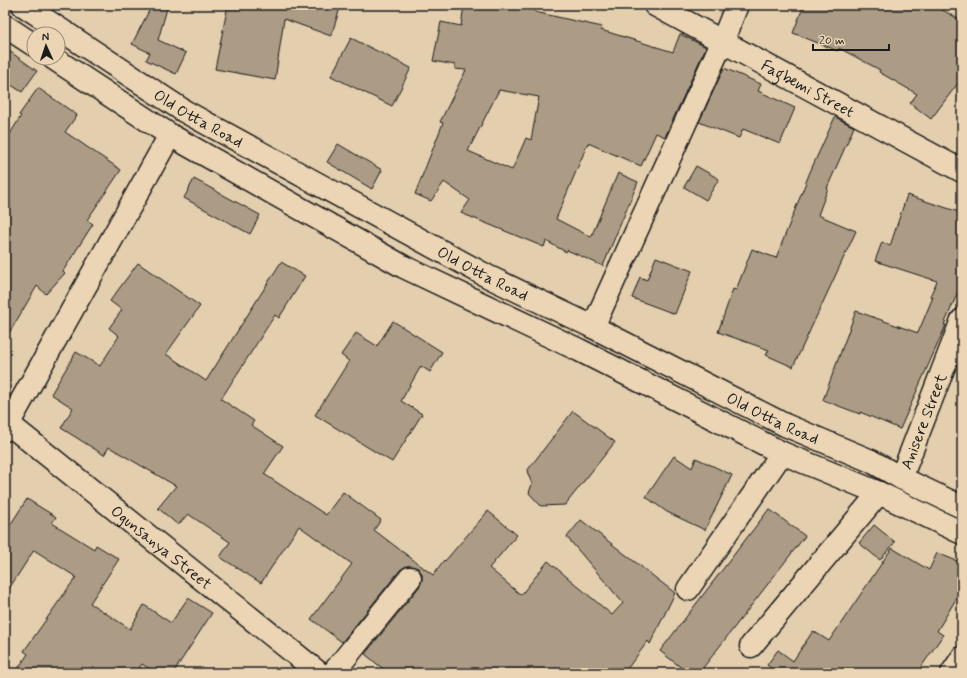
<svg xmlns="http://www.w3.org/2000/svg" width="967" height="678" viewBox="0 0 967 678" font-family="Mynerve,sans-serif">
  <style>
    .building { fill: #ac9c86; stroke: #1c1c1c; fill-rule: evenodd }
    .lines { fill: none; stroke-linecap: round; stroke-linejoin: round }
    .minor-casing { stroke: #1c1c1c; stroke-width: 25 }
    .minor { stroke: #ebd5b4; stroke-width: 22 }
    .labels { text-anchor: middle; stroke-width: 4; stroke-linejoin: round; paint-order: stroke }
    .street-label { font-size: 16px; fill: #1c1c1c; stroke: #ebd5b4 }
  </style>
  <rect width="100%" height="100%" fill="#e3ceae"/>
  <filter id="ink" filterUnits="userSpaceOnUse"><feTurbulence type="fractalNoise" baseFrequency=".025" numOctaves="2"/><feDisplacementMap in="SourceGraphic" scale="8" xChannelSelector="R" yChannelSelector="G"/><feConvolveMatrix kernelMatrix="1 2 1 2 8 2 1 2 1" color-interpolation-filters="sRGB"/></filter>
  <g filter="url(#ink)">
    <path class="building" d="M152 5H168L158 40 186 53 176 74 146 60 150 53 132 44Z
      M228 5H341L331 36 284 19 275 80 215 69Z
      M464 5H536L535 12 602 27 601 30 673 52 680 34 706 47 665 137 656 133 641 166 588 143 556 219 591 237 618 173 638 182 603 266 567 250 566 252 546 241 544 247 461 213 470 200 444 182 431 201 415 194 443 123 440 122 466 70 455 69V65L433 61 441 22 461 26ZM499 90 539 97 531 140 526 138 512 170 468 151Z
      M804 5H934L962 21V78L931 119 910 103 917 94 879 72 880 70 839 48 838 51 793 33Z
      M351 38 411 68 392 106 331 76Z
      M5 48 37 71 22 92 5 81Z
      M724 68 761 84 758 91 795 108 780 144 743 129 739 138 699 122Z
      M38 88 77 115 65 132 121 170 87 220 93 224 63 271 65 273 46 294 37 286 5 340V142L21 116 19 115Z
      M835 117 854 127 827 188H828L818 215 856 231 793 367 766 355 769 350 718 332 733 289 736 290 752 249 776 258 810 172Z
      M338 144 382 170 372 189 327 162Z
      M696 166 719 179 706 200 684 187Z
      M194 179 260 215 250 234 184 198Z
      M907 195 962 213V282L944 325H946L900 429 860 412V414L823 400 856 311 918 333 933 297 930 296 937 281 875 261 882 242 890 246Z
      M656 257 692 271 675 314 632 298 640 277 647 280Z
      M281 262 305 276 279 318 275 315 221 399 254 421 251 425 283 446 264 474 326 515 343 492 381 520 374 530 433 575 444 560 445 561 488 511 517 535 489 568 521 595 548 561 612 615 623 603 567 537 581 520 675 593 650 644 648 641 624 673H388L365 654 420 586 422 580V574L418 568 412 566H406L400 570 342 642 311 619 352 564 299 526 261 583 220 557 230 542 188 514 178 525 158 508 176 486 109 447 104 455 61 428 73 408 51 394 76 352 100 366 119 336 109 328 122 310 110 301 138 263 200 306 166 354 206 381Z
      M393 321 442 352 430 372 421 366 401 401 422 414 392 462 315 415 349 361 341 355 356 333 377 346Z
      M573 411 615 442 565 505 541 506 529 493 532 484 527 471Z
      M674 456 692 468 696 458 732 475 705 530 667 512 646 497Z
      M27 499 56 517 52 523 94 549 96 545 119 559 90 603 130 629 144 605 171 623 188 598 212 613 173 673H156L142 664 136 673H15L28 654 24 651 76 577 34 550 5 595V533Z
      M769 509 805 536 699 673H688L660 651Z
      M874 525 895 542 880 560 859 543Z
      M892 548 929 570 937 553 962 563V589L937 631 943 635 917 673H777L767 665 778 650 793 661 813 631 829 641Z"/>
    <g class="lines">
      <g class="minor-casing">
        <g id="minor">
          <path id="s1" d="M23 5 184 111 487 276 593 327 785 425 871 461 901 478 962 507"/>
          <path id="s2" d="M655 5 962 171"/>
          <path d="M5 26 34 45"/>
          <path d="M53 58 170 135 404 267 579 350 782 453 879 493 962 533"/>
          <path d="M593 327 722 42 737 5"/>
          <path id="s3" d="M5 421 319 673"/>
          <path d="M5 430 170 135"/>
          <path id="s4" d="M901 478 962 320"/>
          <path d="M688 589 782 453"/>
          <path d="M751 646 879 493"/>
          <path d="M333 673 410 578"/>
          <path d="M952 673 962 658"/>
        </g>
      </g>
      <use href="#minor" class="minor"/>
    </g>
  </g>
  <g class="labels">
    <g class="street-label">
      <text dy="6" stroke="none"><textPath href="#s2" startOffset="174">Fagbemi Street</textPath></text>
      <text dy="6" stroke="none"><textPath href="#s1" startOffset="209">Old Otta Road</textPath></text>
      <text dy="6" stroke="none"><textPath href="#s1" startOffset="533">Old Otta Road</textPath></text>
      <text dy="6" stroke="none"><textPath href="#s1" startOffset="857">Old Otta Road</textPath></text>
      <text dy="6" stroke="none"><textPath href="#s4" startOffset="61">Anisere Street</textPath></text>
      <text dy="6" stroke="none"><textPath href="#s3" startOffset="201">Ogunsanya Street</textPath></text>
    </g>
  </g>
  <rect width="967" height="678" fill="none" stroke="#ebd5b4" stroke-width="20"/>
  <rect x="10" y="10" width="947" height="658" fill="none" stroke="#1c1c1c" stroke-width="1.5" filter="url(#ink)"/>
  <g transform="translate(46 46) rotate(357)"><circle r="19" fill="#ebd5b4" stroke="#988b77"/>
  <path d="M0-3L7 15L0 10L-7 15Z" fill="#1c1c1c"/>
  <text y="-6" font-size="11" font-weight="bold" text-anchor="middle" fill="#1c1c1c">N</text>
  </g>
  <path d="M813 44v6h76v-6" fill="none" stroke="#1c1c1c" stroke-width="2"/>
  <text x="819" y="44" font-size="12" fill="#1c1c1c" stroke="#ebd5b4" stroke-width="3" paint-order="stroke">20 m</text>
</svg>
